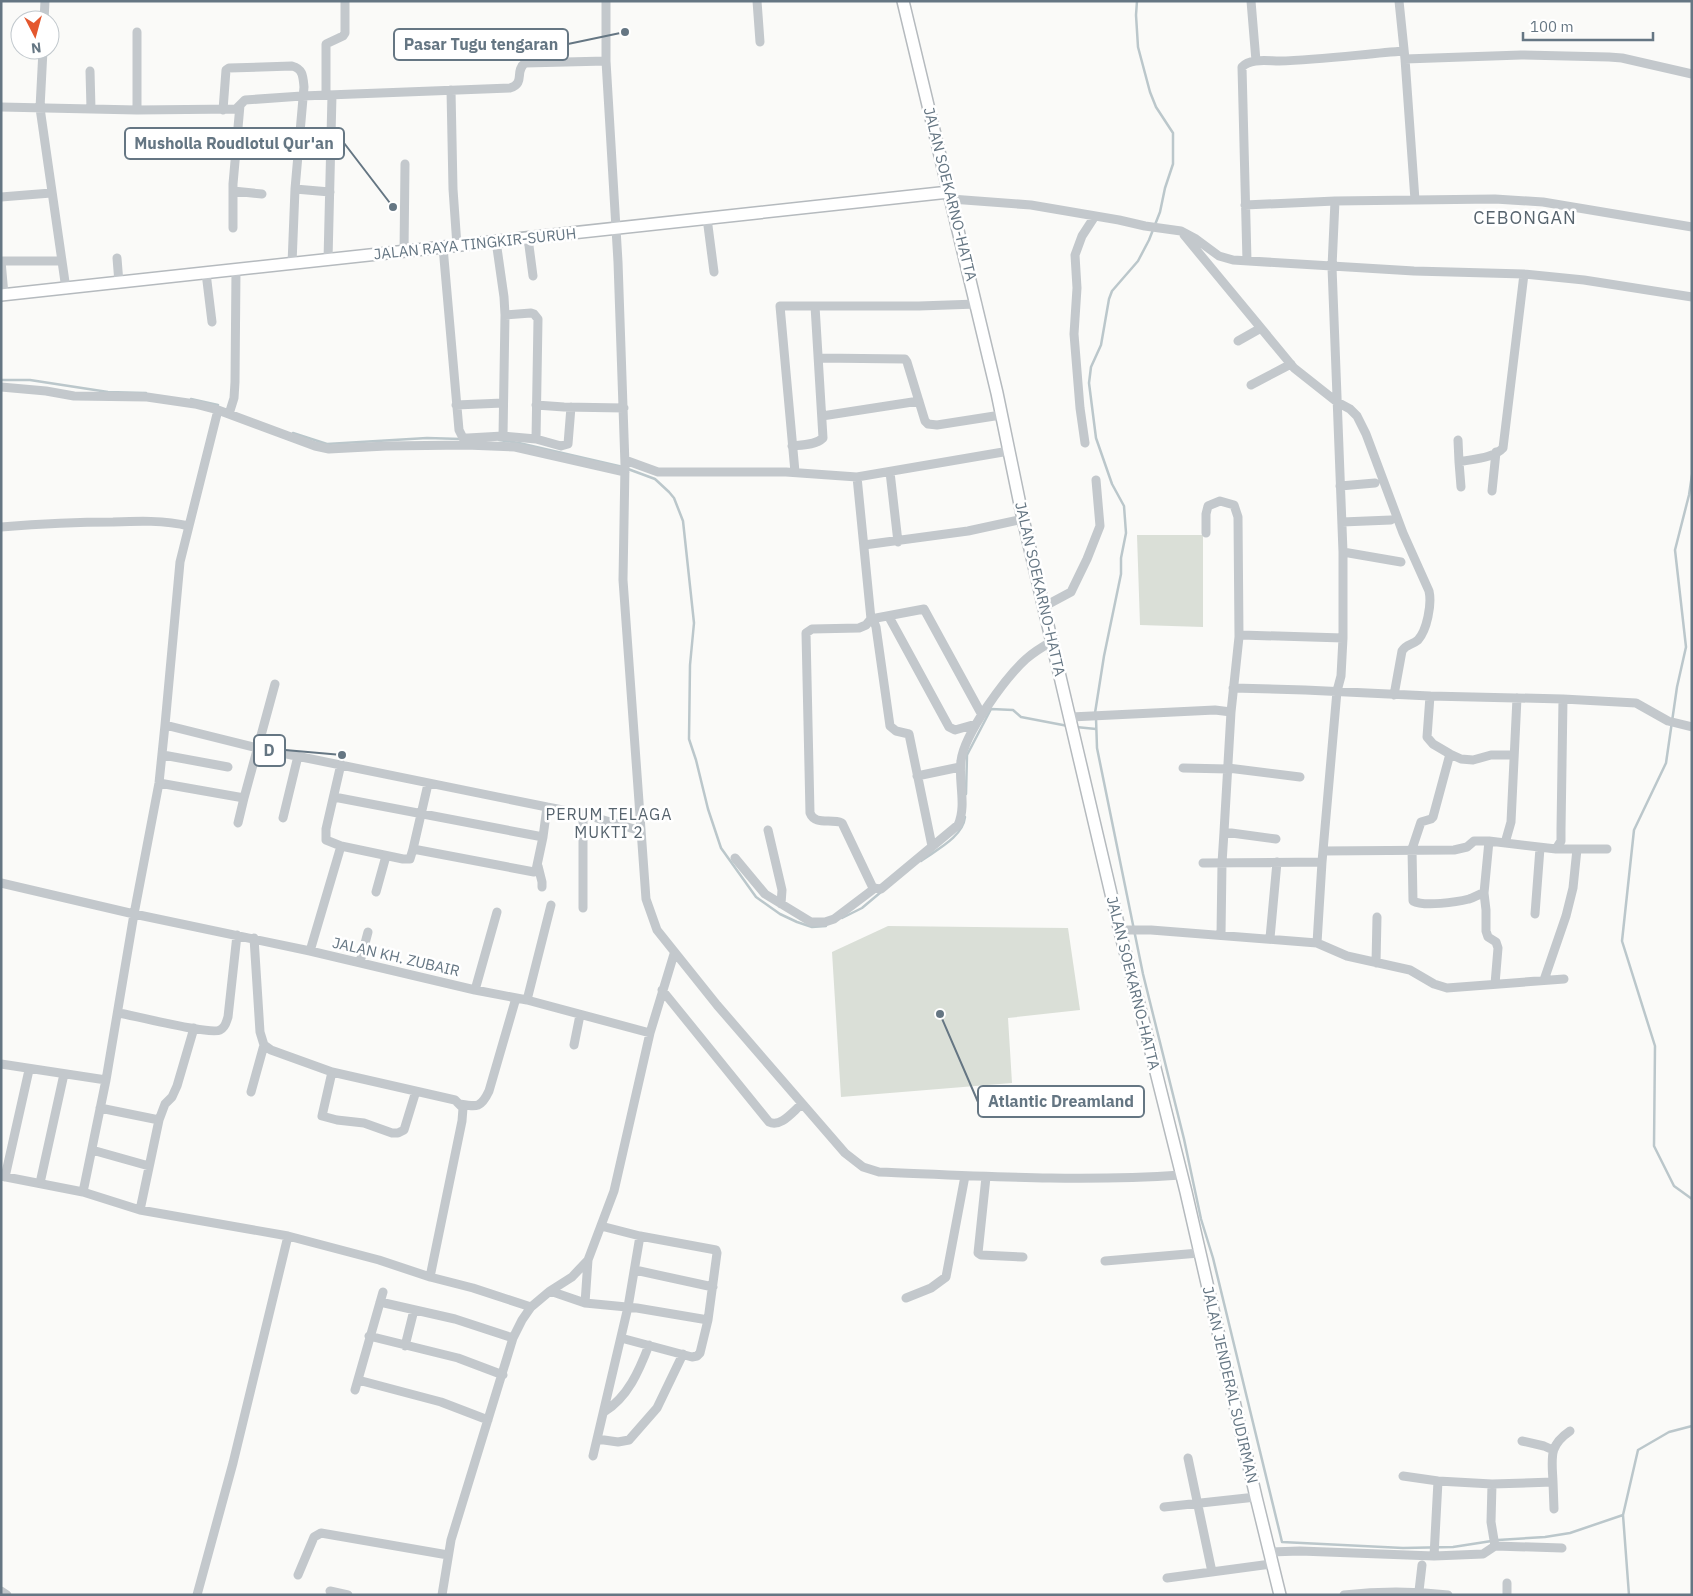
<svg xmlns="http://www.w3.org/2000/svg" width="1693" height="1596" viewBox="0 0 1693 1596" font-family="'IBM Plex Sans',sans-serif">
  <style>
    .green { fill: #dadfd7 }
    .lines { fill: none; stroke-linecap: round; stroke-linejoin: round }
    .stream { stroke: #bbc7cb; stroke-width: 2.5 }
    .major-casing { stroke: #b5babe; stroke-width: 14 }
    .minor { stroke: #c3c8cc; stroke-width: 9 }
    .major { stroke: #fff; stroke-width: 11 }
    .labels { text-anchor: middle; stroke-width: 5; stroke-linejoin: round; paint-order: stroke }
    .street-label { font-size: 15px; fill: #657683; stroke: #fff }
    .neighbourhood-label { font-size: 16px; letter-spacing: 1px; fill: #57646e; stroke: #fff }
    .quarter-label { font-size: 18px; letter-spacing: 1px; fill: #57646e; stroke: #fff }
    .leader { fill: none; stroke: #657683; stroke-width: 2 }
    .callout-dot { fill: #657683; stroke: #fff; stroke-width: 2 }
    .callout { fill: #fff; stroke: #657683; stroke-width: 2 }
    .callout-label { font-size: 16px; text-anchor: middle; font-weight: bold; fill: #657683 }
  </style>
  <rect width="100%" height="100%" fill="#fafaf8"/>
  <path class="green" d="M1137 535H1203V627L1140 625Z
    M888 926 1068 928 1080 1010 1008 1018 1012 1083 841 1097 832 952Z"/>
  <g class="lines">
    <path class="stream" d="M1 380H30L108 392 146 393
      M191 399 218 405
      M293 433 327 444 427 438 461 439
      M499 440 519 443 623 467
      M628 469 655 479 669 492 674 498 683 521 694 623 690 665 689 739 696 760 708 809 721 848 756 897 780 914 797 922 812 927 826 926
      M1692 475 1689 495 1675 550 1686 647 1677 687 1666 763 1634 830 1622 941 1655 1046 1654 1146 1674 1186 1692 1199
      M1095 713 1104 656 1121 574V558L1126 533 1124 506 1112 484 1096 438 1089 383 1091 367 1101 345 1109 299 1112 291 1138 261 1149 240 1160 212 1165 188 1173 164V133L1156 107 1150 92 1138 47 1136 15 1137 1
      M1096 718 1097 748 1143 974 1184 1139 1201 1219 1213 1258 1282 1542 1403 1548 1453 1547 1498 1540 1545 1537 1570 1533 1623 1515
      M1076 727 1096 729
      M966 794 967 755 991 709 1013 710 1021 717 1068 726
      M921 861C936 850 963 837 965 817
      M842 918 862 908 881 892
      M1629 1595 1623 1515 1638 1450 1669 1432 1692 1426"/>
    <g class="major-casing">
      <path id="major" d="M903 1 997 393 1023 519 1120 932 1141 1012 1186 1192 1256 1497 1280 1595
        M1 295 949 192"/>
    </g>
    <path class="minor" d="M606 1V61L618 262 625 465 623 580 646 899 657 930 717 1005 845 1153 863 1167 879 1172C980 1176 1080 1182 1181 1175
      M757 1 760 42
      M1251 1 1256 61
      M44 20 45 1
      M43 50 40 108 66 289
      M1405 59 1521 55 1609 57 1622 58 1692 74
      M90 71 91 109
      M451 90 453 189 457 246
      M326 95V44L343 36 345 33V1
      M1 107 137 110 236 109 245 100 302 96 510 88C526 83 514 71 525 63L606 61
      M137 110V32
      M223 110 226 70 229 68 292 66C303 69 303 76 304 87L295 189 292 264
      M295 189 330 192
      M233 191 262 194
      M1 197 51 193
      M951 199 1031 205 1119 220 1145 226 1181 231 1196 239 1219 256 1233 260 1414 271 1524 274 1584 280 1692 297
      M1415 200 1495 199 1543 202 1692 227
      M1245 205 1335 201
      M707 218 714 272
      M233 228V184L240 105
      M1184 235 1294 368 1337 402 1350 409 1357 416 1366 434 1403 533 1429 591C1432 604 1427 630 1418 640 1412 645 1406 644 1402 651L1394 695
      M528 238 533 276
      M443 247 459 430 463 438H468L503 436 536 439 538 319 534 314 531 313 505 315 504 297 496 241
      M404 252 405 164
      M117 258 119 283
      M328 260 332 95
      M1 261H62
      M1 261 4 295
      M1247 261 1242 67C1250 58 1268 61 1279 61 1321 60 1363 54 1404 51
      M206 273 212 322
      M1238 341 1261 328
      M819 358 905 359 907 362 925 421 928 424 937 425 1001 415
      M1251 385 1291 364
      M1 387 46 391 74 396 147 397 195 404 218 410 315 446 329 449 386 446 466 445 515 447 625 472
      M456 405 503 403
      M536 405 564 407 624 408
      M229 414 234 398 235 382 236 270
      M822 416 919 401
      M503 436 505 315
      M536 439 561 446 568 444 571 407
      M1458 440 1459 462
      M1085 443 1080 408 1074 334 1077 288 1075 255 1082 236 1095 216
      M792 446C802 445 816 445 823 438L815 306
      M625 460 658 472H786L857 477 1009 451
      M795 472 780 306H919L977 304
      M890 472 898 542
      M857 477 871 619 866 625 859 628 812 629 806 633 810 813C815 826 831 818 842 823L873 888 881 889 958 825C967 805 958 782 961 761 964 734 1006 677 1026 659 1034 652 1042 647 1051 642
      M1340 486 1375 483
      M1461 487 1459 462C1473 459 1494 458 1503 448L1524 274
      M1492 491 1496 452
      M1342 522 1391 520
      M189 526 218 410
      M1 527C38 524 75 522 113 522 138 521 164 520 189 526L180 562 165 725
      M1206 533V514L1208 506 1220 501 1234 505 1238 517 1239 637
      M864 545 968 531 1023 519
      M1343 552 1401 562
      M1043 607 1071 592 1087 559 1100 526 1096 480
      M889 617 949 727 955 730 976 724
      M871 619 924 609 982 715
      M873 619 876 627 890 726 896 731 909 734 932 846
      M1233 688 1305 690 1430 696 1563 699 1636 703 1668 721 1692 727
      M1430 696 1427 737 1433 744 1450 754 1433 817 1431 819 1421 822 1412 849 1413 901C1424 907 1457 902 1469 899 1474 898 1478 894 1484 893
      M1231 712 1224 832 1276 839
      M1071 717 1215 710 1231 712 1239 637 1241 635 1343 638
      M1450 754 1461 759 1473 760 1491 755H1514
      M163 755 228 767
      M341 764 326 829V840L341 846 403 859H410L413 849
      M1183 768 1228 769
      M1228 768 1300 777
      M917 776 960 767
      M159 783 244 798 275 684
      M428 784 413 849 534 872 536 870 543 837 547 807 583 814 641 831
      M334 797 543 837
      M283 818 298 756
      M238 823 244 798
      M768 830 782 890 781 904
      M1489 841 1484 893 1486 910V931L1488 937 1496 942 1498 948 1495 984
      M1505 843 1511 822 1517 698
      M1556 849H1607
      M1323 851 1454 850 1467 847 1474 841H1489L1556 849 1561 841V830L1563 699
      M735 858 765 894 811 922H825L834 919 875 888
      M1203 863 1322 862
      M538 866 542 882V887
      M1 883 134 914 310 951 475 990 527 1000 650 1033
      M376 892 386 856
      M583 908V814
      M1535 914 1540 848
      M1120 932 1126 930H1151L1317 943 1322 862 1337 691 1341 676 1343 638V552L1332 267 1335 201 1415 200 1405 59 1399 1
      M1221 935 1222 863 1224 832
      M254 938 260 1032 264 1045 271 1050 332 1072 455 1100 463 1108 462 1121 430 1277
      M1270 938 1277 862
      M1317 943 1347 956 1410 970 1434 984 1447 988 1564 979
      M310 951 341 846
      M360 962 368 932
      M1376 963 1377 917
      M1544 980 1566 916 1573 888 1577 849
      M475 990 497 912
      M662 990 769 1122C781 1128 793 1111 802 1104
      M527 1000 551 905
      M119 1013C135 1016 210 1035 220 1030 226 1027 226 1022 228 1017L237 935
      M574 1045 580 1015
      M1 1064 106 1080
      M332 1072 322 1116 337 1120 364 1123 392 1133H398L404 1130 416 1091
      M251 1092 264 1045
      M460 1104C477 1107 481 1108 489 1091L516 998
      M100 1108 159 1120
      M92 1150 149 1166
      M1 1176 83 1192 140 1210 288 1236 379 1260 430 1277 473 1288 531 1307
      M5 1177 29 1070
      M986 1177 978 1253 981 1255 1023 1257
      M40 1183 64 1074
      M83 1192 106 1080 134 914 159 783 165 725 257 748 547 807
      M140 1210 159 1120 165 1104 172 1097 177 1086 194 1028
      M601 1226 640 1236 716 1250 717 1253 708 1320 700 1353 697 1356 692 1357 621 1338
      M1105 1261 1199 1253
      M635 1270 713 1287
      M550 1291 585 1303 637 1308 708 1320
      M906 1298 931 1288 946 1277 965 1176
      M380 1302 455 1319 513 1338
      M585 1303 588 1260
      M369 1336 458 1358 503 1375
      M405 1346 414 1310
      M358 1380 441 1402 488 1420
      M355 1390 383 1292
      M604 1412C628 1397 639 1371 649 1345
      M597 1439 618 1442 629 1440 657 1408 683 1354
      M1522 1441 1544 1446 1553 1450
      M593 1456 628 1307 640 1236
      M1188 1458 1212 1572
      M1553 1482 1554 1509
      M1492 1484 1553 1482C1552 1458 1548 1446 1570 1431
      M1164 1507 1256 1497
      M1495 1546 1562 1548
      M1269 1552 1300 1551 1434 1556 1483 1554 1495 1546 1491 1522 1492 1484 1438 1481 1403 1476
      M1434 1556 1438 1481
      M298 1575 314 1537 321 1533 448 1555
      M1167 1578 1271 1564
      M1 1591 7 1595
      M330 1591 348 1595
      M1419 1591 1422 1565
      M197 1595 233 1463 288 1236
      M442 1595 451 1540 513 1338 522 1320 531 1307 550 1291 572 1277 588 1260 614 1191 650 1033 674 954
      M1344 1595C1379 1591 1413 1591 1448 1595
      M1507 1595V1583"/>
    <use href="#major" class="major"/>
  </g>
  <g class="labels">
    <g class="street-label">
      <text transform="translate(950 194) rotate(76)" y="5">JALAN SOEKARNO-HATTA</text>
      <text transform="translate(475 244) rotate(-6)" y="5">JALAN RAYA TINGKIR-SURUH</text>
      <text transform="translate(1040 589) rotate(77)" y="5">JALAN SOEKARNO-HATTA</text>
      <text transform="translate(396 957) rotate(13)" y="5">JALAN KH. ZUBAIR</text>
      <text transform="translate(1133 983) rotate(76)" y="5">JALAN SOEKARNO-HATTA</text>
      <text transform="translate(1230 1385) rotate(77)" y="5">JALAN JENDERAL SUDIRMAN</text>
    </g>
    <g class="neighbourhood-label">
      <text x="609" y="820">PERUM TELAGA<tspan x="609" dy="18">MUKTI 2</tspan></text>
    </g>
    <g class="quarter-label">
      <text x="1525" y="224">CEBONGAN</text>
    </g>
  </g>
  <path class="leader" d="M625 32L568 44M393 207L344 143M342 755L285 750M940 1014L978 1102"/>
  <g class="callout-dot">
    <circle cx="625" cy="32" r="5"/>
    <circle cx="393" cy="207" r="5"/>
    <circle cx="342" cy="755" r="5"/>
    <circle cx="940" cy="1014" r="5"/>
  </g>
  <g class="callout">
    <rect x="394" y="29" width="174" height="31" rx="5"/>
    <rect x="125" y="128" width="219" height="31" rx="5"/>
    <rect x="254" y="735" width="31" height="31" rx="5"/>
    <rect x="978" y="1086" width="166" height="31" rx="5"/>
  </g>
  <g class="callout-label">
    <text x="481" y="50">Pasar Tugu tengaran</text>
    <text x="234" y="149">Musholla Roudlotul Qur'an</text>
    <text x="269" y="756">D</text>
    <text x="1061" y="1107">Atlantic Dreamland</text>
  </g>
  <rect width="1693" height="1596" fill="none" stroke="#657683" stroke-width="5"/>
  <g transform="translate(35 35) rotate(174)"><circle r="24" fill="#ffffff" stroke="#c1c8cd"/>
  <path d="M0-4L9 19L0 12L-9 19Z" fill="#e4572e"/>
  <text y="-8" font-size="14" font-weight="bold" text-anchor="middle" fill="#657683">N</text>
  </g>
  <path d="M1523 32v8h130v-8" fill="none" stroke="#657683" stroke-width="2.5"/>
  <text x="1530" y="32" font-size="15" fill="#657683" stroke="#ffffff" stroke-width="4" paint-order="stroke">100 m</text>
</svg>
